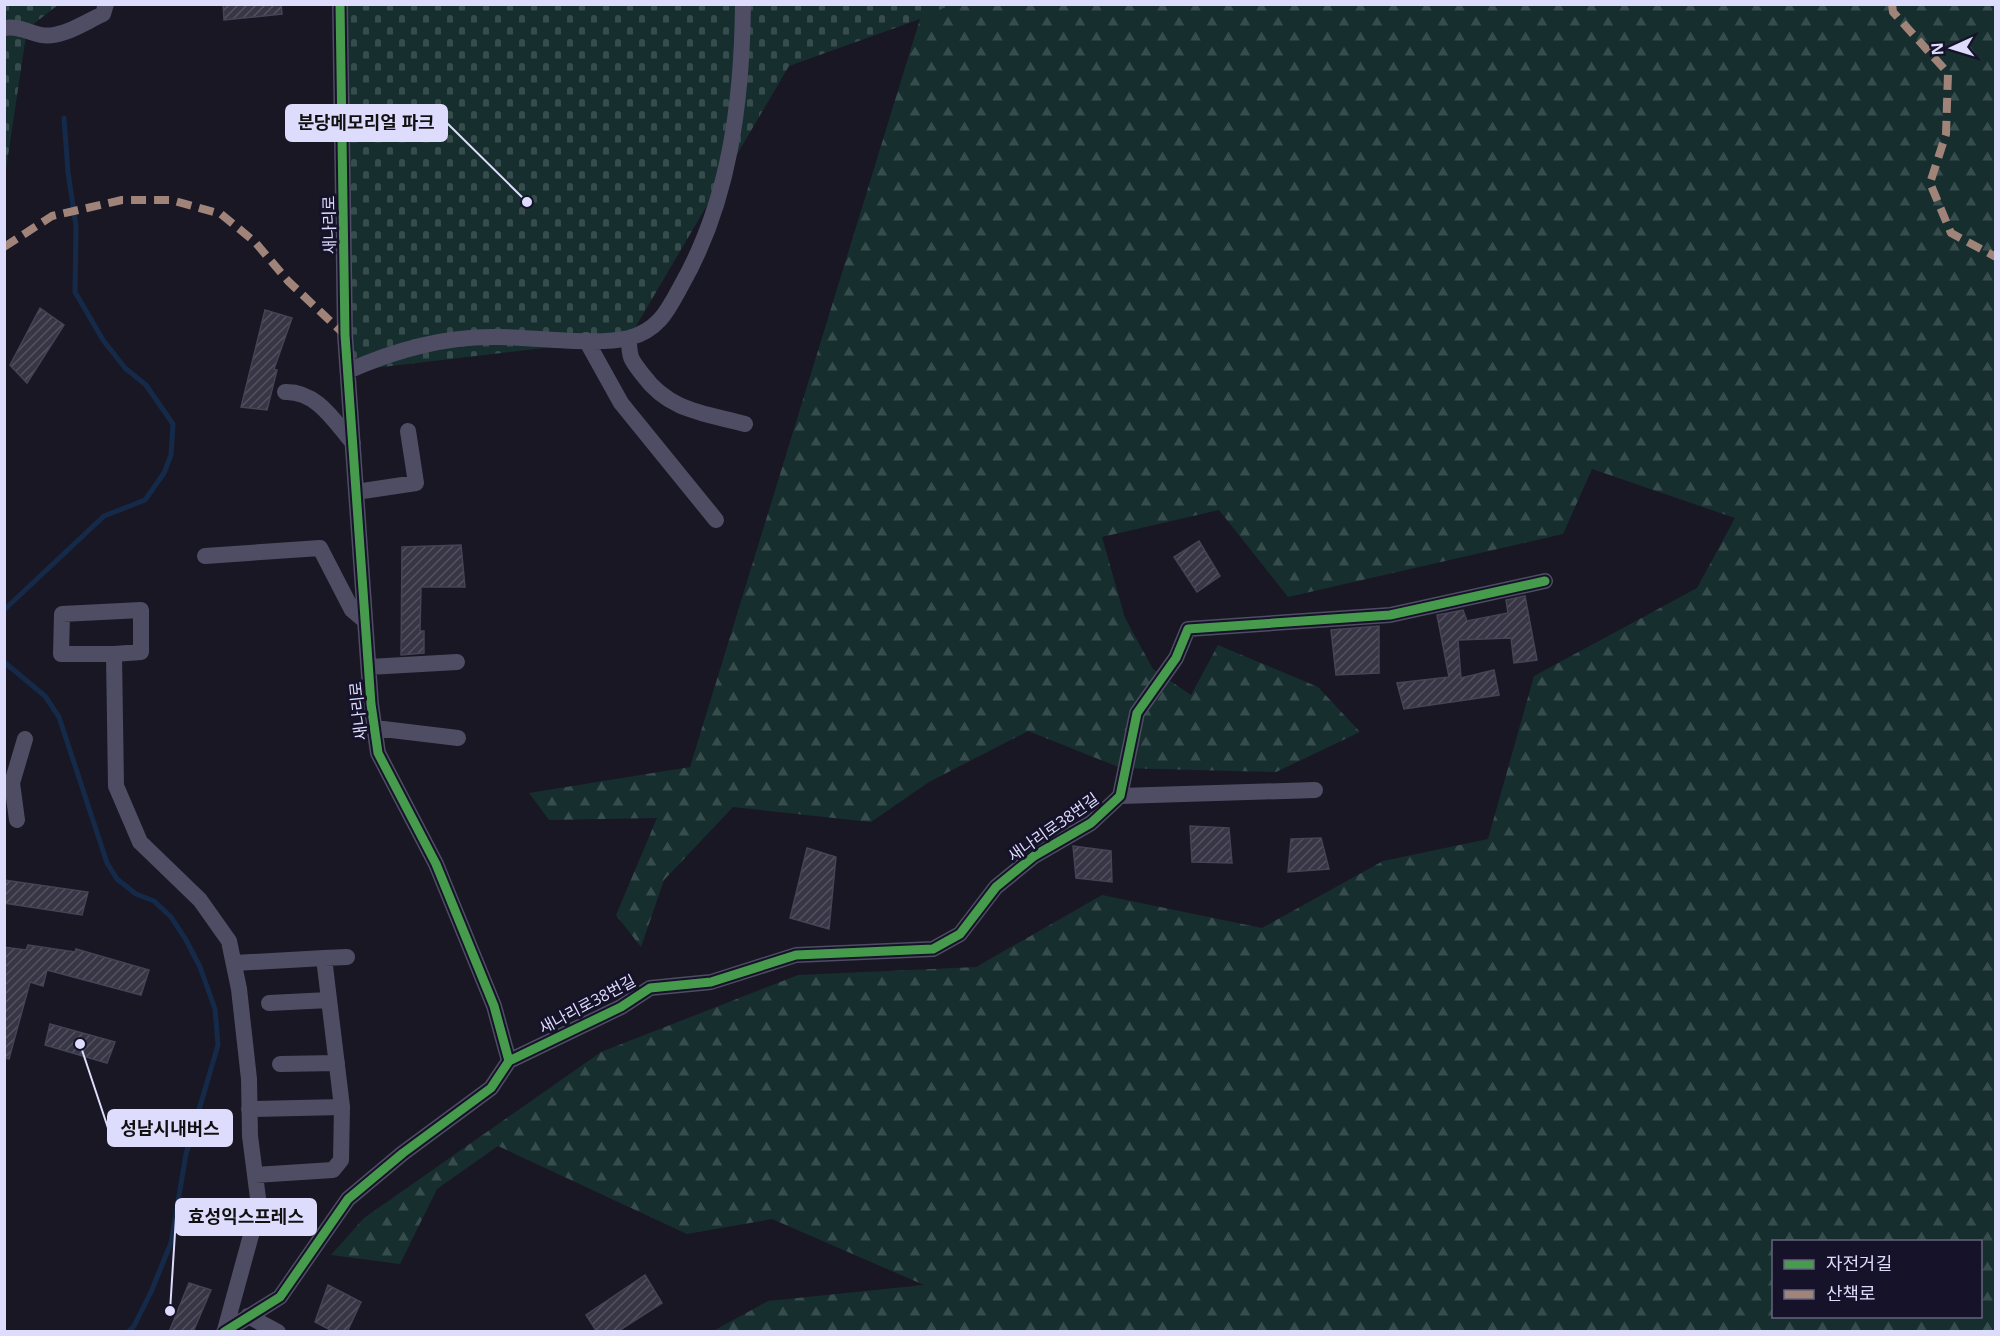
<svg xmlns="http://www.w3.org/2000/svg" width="2000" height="1336" viewBox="0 0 2000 1336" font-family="'Open Sans','Noto Sans KR',sans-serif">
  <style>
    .forest { fill: url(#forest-firs); fill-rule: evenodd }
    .cemetery { fill: url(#cemetery-stones) }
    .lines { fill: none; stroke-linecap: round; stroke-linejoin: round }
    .stream { stroke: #142a48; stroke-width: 5 }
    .building { fill: url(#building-hatch); stroke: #454356; stroke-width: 1.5 }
    .minor { stroke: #4e4d63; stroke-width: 16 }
    .quiet { stroke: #a18479; stroke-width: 8; stroke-dasharray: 15 8; stroke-linecap: butt }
    .cycleway-casing { stroke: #151229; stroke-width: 13 }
    .cycleway { stroke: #469c4c; stroke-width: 9 }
    .labels { text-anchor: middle; stroke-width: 6; stroke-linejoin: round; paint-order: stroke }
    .street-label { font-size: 16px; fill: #dedcfd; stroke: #151229 }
    .leader { fill: none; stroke: #dedcfd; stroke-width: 2 }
    .callout-dot { fill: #dedcfd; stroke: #151229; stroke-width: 2 }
    .callout { fill: #dedcfd; stroke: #dedcfd; stroke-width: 2 }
    .callout-label { font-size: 18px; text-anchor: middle; font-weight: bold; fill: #111 }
  </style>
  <defs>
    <pattern id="forest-firs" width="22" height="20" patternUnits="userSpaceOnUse" patternTransform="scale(1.5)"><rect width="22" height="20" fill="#162e2e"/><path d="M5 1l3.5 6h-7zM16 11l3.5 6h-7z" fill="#374c4d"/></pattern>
    <pattern id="cemetery-stones" width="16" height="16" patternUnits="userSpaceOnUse" patternTransform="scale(1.5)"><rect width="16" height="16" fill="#162e2e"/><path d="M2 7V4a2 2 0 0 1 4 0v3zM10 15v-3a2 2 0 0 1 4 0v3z" fill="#374c4d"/></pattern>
    <pattern id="building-hatch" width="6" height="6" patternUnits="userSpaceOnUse" patternTransform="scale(1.5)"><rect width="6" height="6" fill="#383645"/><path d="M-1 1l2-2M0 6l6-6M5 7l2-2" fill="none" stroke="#545261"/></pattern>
  </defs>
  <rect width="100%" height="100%" fill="#191724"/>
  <path class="forest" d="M950 4 1995 5V1331H713L768 1301 924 1285 772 1219 687 1234 498 1146 437 1189 400 1264 331 1255 364 1218 601 1052 798 975 976 967 1102 895 1262 928 1383 861 1488 839 1534 676 1697 588 1735 518 1592 469 1563 534 1288 597 1219 510 1102 537 1125 618 1153 669 1191 695 1218 645 1318 687 1360 732 1276 772 1121 768 1028 731 929 782 871 822 733 807 664 880 641 947 616 915 657 818 549 820 529 793 690 767 920 19ZM1774 1242H1980V1316H1774Z"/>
  <path class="cemetery" d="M5 5H58L27 29 5 176Z
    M340 5H950L920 19 789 66 629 338 348 371Z"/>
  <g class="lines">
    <path class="stream" d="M4 610 104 516 145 500 164 473 171 455 173 424 146 385 125 368 103 340 75 292 76 226 68 172 64 118
      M4 662 45 696 59 717 107 863 117 879 136 894 154 901 171 917 186 940 200 967 215 1009 218 1045 186 1154 171 1243 151 1292 134 1326 128 1332"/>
  </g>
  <path class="building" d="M223 4H281L282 14 224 20Z
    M40 308 64 325 27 383 10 365Z
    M265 310 292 318 274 369 277 370 267 410 241 407Z
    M1199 541 1220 576 1197 592 1174 557Z
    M461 545 465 587H421L420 631H424V653L401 655 402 547Z
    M1525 596 1537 660 1514 663 1511 638 1458 640 1461 678 1494 670 1499 695 1404 709 1397 683 1449 677 1437 615 1463 610 1467 621 1508 613 1506 600Z
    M1379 626V673L1336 675 1331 630Z
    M1190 826 1229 828 1232 863 1192 862Z
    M1321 838 1329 869 1288 872 1291 839Z
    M1073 846 1111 851 1112 882 1076 878Z
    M807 848 836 857 829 929 790 918Z
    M4 880 88 892 82 915 4 903Z
    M28 945 75 952 76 949 149 970 141 995 47 970 43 986 30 982 9 1059 4 1058V947L26 950Z
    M50 1024 115 1042 107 1063 45 1045Z
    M645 1275 662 1303 617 1332H597L586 1315Z
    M189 1283 211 1290 193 1332H169Z
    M328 1285 361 1302 347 1332H334L315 1322Z"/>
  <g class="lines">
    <path class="minor" d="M4 28C20 26 27 32 41 35 61 39 85 22 103 14L106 4
      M629 338C629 358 631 360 643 375 669 411 704 413 745 424
      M586 340 621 403 716 520
      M348 371C395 350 445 336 497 337 534 337 596 346 629 338 659 330 668 310 681 286 730 200 742 101 743 4
      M285 392C317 391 334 421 353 443
      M356 492 416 483 408 431
      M205 556 320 548 352 610 365 621
      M114 654H61L62 614 141 610V652L114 654 116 786 140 842 200 900 229 941 239 989 249 1079 250 1136 259 1206 225 1330
      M369 667 457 662
      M375 728 458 738
      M4 783H12L17 820
      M12 783 25 739
      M1120 796 1315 790
      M324 958 347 957
      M234 963 324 958 342 1107
      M269 1003 329 1000
      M509 1061 621 1007 650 988 711 982 796 955 933 949 960 934 996 887 1034 856 1091 823 1120 796 1137 713 1176 658 1188 629 1390 615 1545 581
      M280 1064 337 1063
      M249 1109 342 1107 341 1160 333 1170 255 1175
      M248 1316 278 1332
      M224 1332 280 1297 348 1199 403 1153 491 1088 509 1061 494 1006 436 864 378 753 371 704 345 335 340 4"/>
    <path class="quiet" d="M1892 4 1893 12 1948 73 1946 134 1930 183 1951 233 1996 257
      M4 247 52 216 122 200H171L221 214 255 242 288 281 345 335"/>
    <g class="cycleway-casing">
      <path id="cycleway" d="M509 1061 621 1007 650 988 711 982 796 955 933 949 960 934 996 887 1034 856 1091 823 1120 796 1137 713 1176 658 1188 629 1390 615 1545 581
        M224 1332 280 1297 348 1199 403 1153 491 1088 509 1061 494 1006 436 864 378 753 371 704 345 335 340 4"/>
    </g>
    <use href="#cycleway" class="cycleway"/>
  </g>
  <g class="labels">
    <g class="street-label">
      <text transform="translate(329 225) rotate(-91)" y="6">새나리로</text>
      <text transform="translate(358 711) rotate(-96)" y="6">새나리로</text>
      <text transform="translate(1053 827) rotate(-35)" y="6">새나리로38번길</text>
      <text transform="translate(587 1004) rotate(-28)" y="6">새나리로38번길</text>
    </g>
  </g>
  <path class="leader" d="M527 202L447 123M80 1044L108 1128M170 1311L176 1217"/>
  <g class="callout-dot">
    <circle cx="527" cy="202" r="6"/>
    <circle cx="80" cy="1044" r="6"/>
    <circle cx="170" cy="1311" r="6"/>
  </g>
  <g class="callout">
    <rect x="286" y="105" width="161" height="36" rx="6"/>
    <rect x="108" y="1110" width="124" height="36" rx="6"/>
    <rect x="176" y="1199" width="140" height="36" rx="6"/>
  </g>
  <g class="callout-label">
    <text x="366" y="129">분당메모리얼 파크</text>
    <text x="170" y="1135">성남시내버스</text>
    <text x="246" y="1223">효성익스프레스</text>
  </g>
  <rect width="2000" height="1336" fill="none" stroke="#dedcfd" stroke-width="12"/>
  <rect x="1772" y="1240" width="210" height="78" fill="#151229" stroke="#65637e" stroke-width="1.5"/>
  <rect x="1784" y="1260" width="30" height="9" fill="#469c4c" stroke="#65637e" stroke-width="1.5"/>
  <text x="1826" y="1270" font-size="18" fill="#dedcfd">자전거길</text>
  <rect x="1784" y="1290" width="30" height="9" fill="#a18479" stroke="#65637e" stroke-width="1.5"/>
  <text x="1826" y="1300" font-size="18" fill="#dedcfd">산책로</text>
  <g transform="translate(1952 48) rotate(266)" stroke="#151229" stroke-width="4.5" paint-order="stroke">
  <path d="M0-4.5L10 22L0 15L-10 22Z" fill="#dedcfd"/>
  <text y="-9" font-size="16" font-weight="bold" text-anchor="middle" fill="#dedcfd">N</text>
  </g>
</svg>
